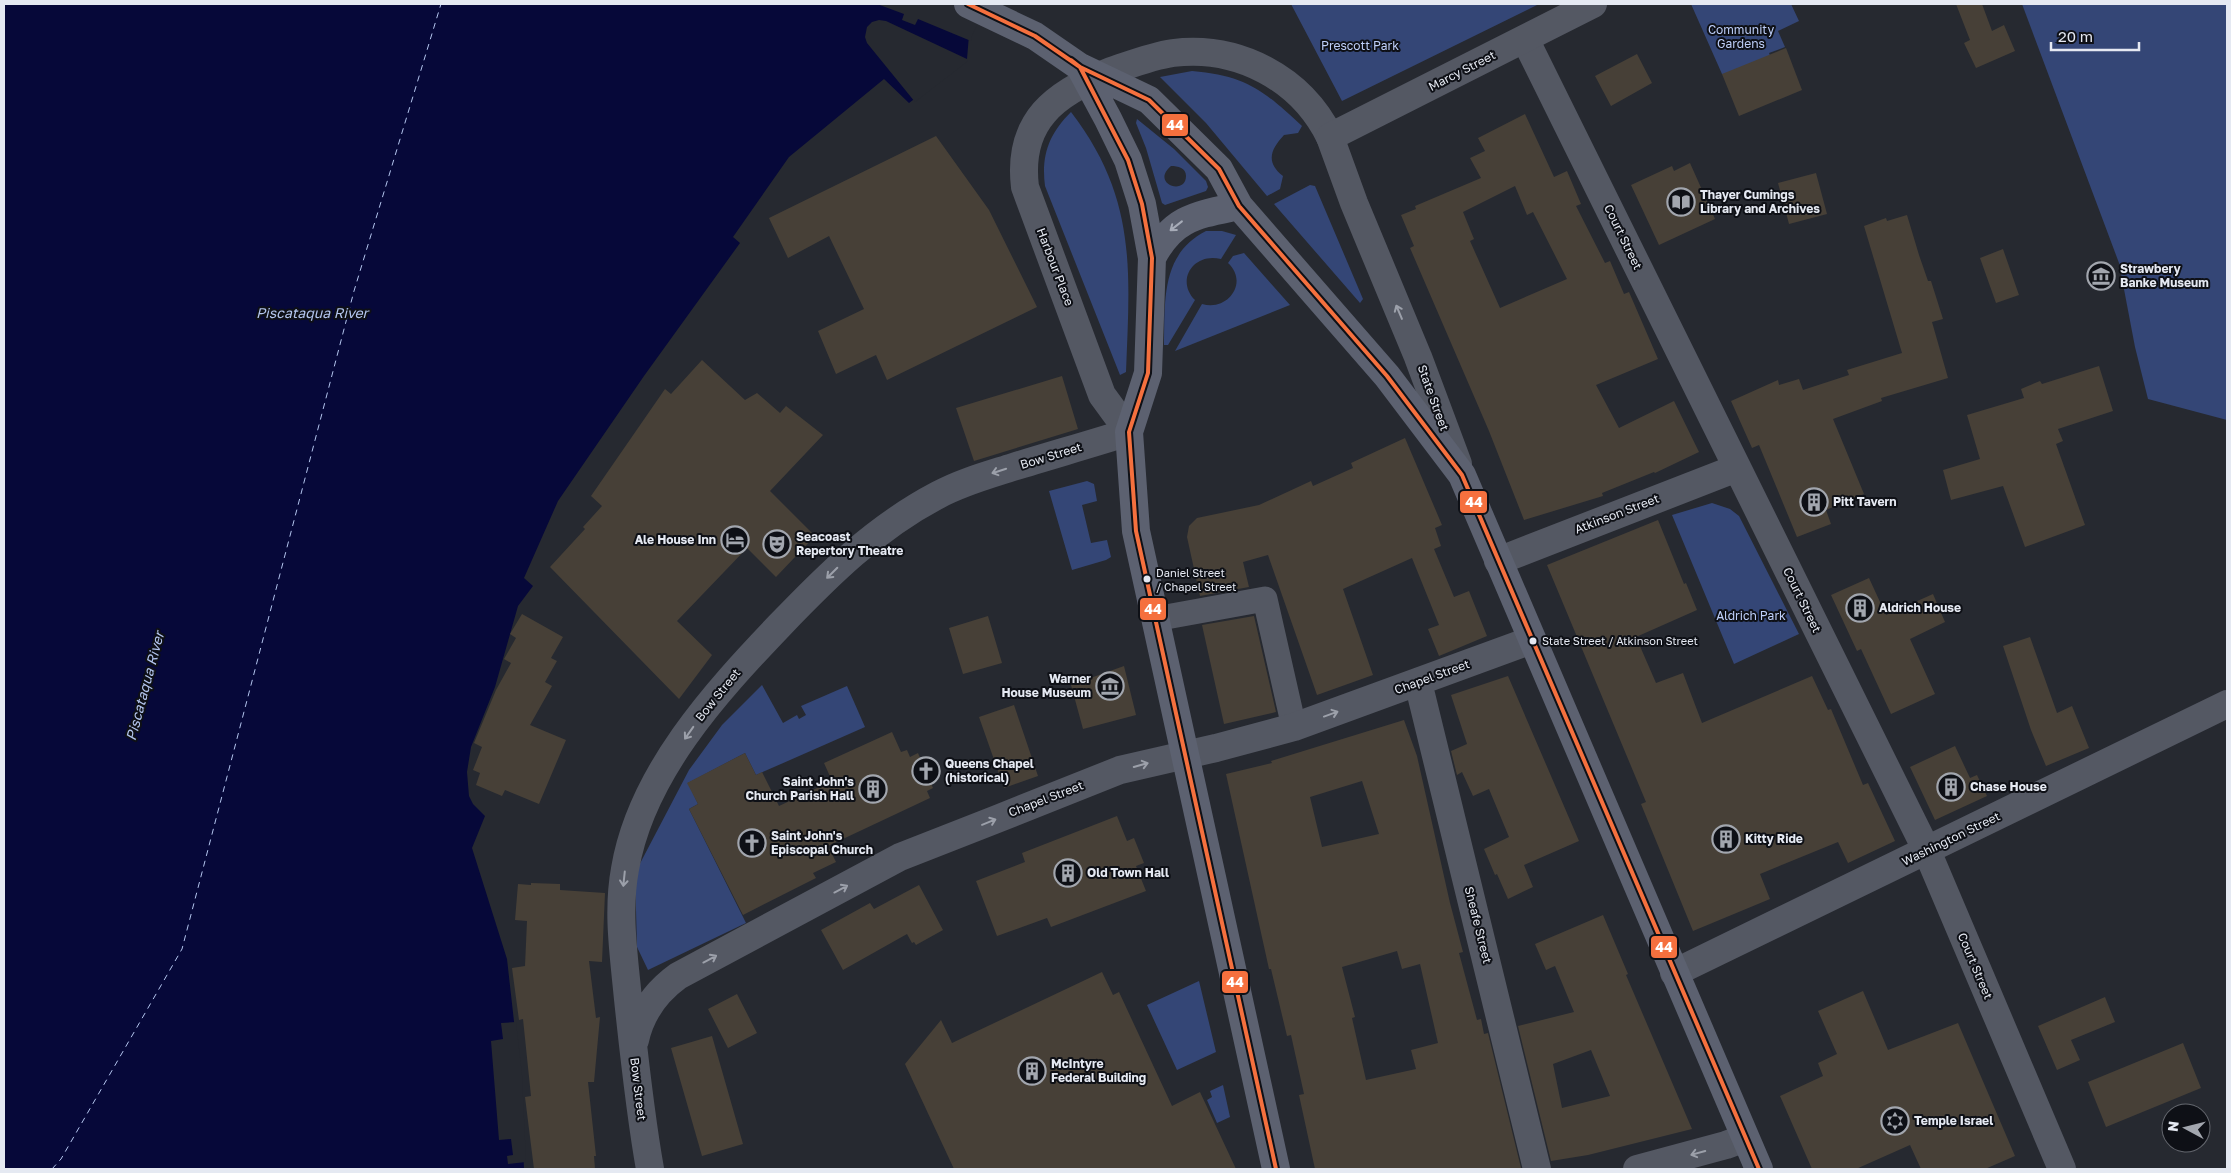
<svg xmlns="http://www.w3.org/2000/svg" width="2231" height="1173" viewBox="0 0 2231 1173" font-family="'Golos Text',sans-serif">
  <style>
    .green { fill: #344676; fill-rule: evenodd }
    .water { fill: #060839 }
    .pier { fill: #262930 }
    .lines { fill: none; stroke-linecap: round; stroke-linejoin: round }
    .ferry { stroke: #b3c5ee; stroke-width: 1; stroke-dasharray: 6 5; stroke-linecap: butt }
    .building { fill: #474037; fill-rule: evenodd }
    .pedestrian { stroke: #545863; stroke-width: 25 }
    .minor { stroke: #545863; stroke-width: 28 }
    .tertiary { stroke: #545863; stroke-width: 28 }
    .primary { stroke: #5c6170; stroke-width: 28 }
    .bus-1-casing { stroke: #0e1016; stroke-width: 8 }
    .bus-1 { stroke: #f5703e; stroke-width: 4 }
    .oneway { stroke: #a7acb8 }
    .oneway2 { stroke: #9ca0aa }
    .bus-dot { fill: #e5e9f2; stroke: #0e1016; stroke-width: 2 }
    .labels { text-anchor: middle; stroke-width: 4; stroke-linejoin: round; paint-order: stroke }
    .bus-label { font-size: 11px; fill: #e5e9f2; stroke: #0e1016; text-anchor: start }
    .park-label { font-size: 12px; fill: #becff9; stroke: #0e1016 }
    .street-label { font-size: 12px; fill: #e5e9f2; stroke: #0e1016 }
    .poi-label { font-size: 12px; font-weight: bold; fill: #e5e9f2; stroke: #0e1016; text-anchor: start }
    .water-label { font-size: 14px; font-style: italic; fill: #b3c5ee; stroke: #0e1016 }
    .line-badge { stroke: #0e1016; stroke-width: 2 }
    .badge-label { font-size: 14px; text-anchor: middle; font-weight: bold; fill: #fff }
  </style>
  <rect width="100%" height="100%" fill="#262930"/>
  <path class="green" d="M1291 4H1539L1342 101Z
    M1691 4H1791L1799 21 1778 31 1785 47 1769 53 1776 71 1722 74Z
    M2022 4H2227V420L2148 399 2135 347 2119 263Z
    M1192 71C1247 76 1263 90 1302 126L1298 133 1284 135C1271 149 1265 162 1283 176L1280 189 1267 196 1206 123 1160 77Z
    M1071 112C1137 198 1130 270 1126 372L1120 375 1045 186C1041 155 1049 134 1071 112Z
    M1137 119 1174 149 1206 181 1208 187 1206 191 1165 205 1162 203 1146 148 1136 123ZM1171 166C1178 166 1186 168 1186 176 1186 196 1150 184 1171 166Z
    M1310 185 1315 186 1363 299 1360 303 1274 204Z
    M1206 231H1222L1236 235 1221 259C1194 252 1175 280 1195 300L1168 345H1164C1165 300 1161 254 1206 231Z
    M1244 253 1290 305 1175 351 1202 304C1228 312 1249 282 1228 263L1233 256Z
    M1087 481 1094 484 1097 501 1082 505 1091 543 1107 540 1111 557 1106 560 1072 570 1049 491Z
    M1712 503 1730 509 1739 516 1799 634 1734 664 1672 515Z
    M762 685 783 723 797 715 799 719 806 715 801 706 847 686 865 727 756 775 745 753 688 783 698 804 689 809 746 923 648 970 637 947 635 873 689 770 722 725Z
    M1199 981 1216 1052 1177 1070 1147 1005Z
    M1223 1085 1230 1117 1217 1123 1207 1100 1212 1097 1210 1091Z"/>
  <path class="water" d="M4 4H984L969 35 967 59 909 103 884 79 789 157 733 237 740 243 644 376 558 501 524 578 533 586 518 606 495 687 471 747 467 772 469 796 473 804 485 816 472 848 507 959 520 1075 524 1169H4Z"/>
  <path class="pier" d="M877 4H987L972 36 971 41 918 19 915 25 902 20 904 14Z
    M879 20 886 21 967 59 968 61 915 102 867 43 865 37 867 27 872 22Z
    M516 1022 522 1075 526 1162 508 1164 507 1156 513 1155 511 1139 499 1140 491 1041 503 1039 501 1023Z"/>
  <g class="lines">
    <path class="ferry" d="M52 1169 61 1159 182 949 354 291 441 4"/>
  </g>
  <path class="building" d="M1956 4H1982L1992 31 2004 25 2015 51 1976 68 1964 43 1970 40Z
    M1786 48 1802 90 1739 116 1722 74Z
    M1637 54 1652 83 1611 106 1595 76Z
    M1525 114 1554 177 1567 171 1581 204 1576 206 1605 263 1610 261 1624 294 1629 292 1658 359 1596 385 1619 428 1674 401 1699 452 1655 473 1654 472 1602 493 1603 496 1524 520 1489 431 1410 248 1414 246 1401 215 1416 209 1415 206 1481 178 1470 158 1485 151 1478 138ZM1515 186 1527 215 1533 212 1567 279 1500 308 1470 241 1474 239 1463 212Z
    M936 136 989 210 1037 307 887 380 876 355 836 374 818 331 864 309 829 236 788 258 769 218Z
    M1690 163 1715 219 1659 245 1631 185 1672 166 1674 171Z
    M1816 173 1827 214 1789 224 1778 183Z
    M1907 215 1919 255 1928 281H1931L1943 319 1932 322 1948 378 1881 398 1882 401 1833 419 1864 494 1826 510 1831 524 1797 537 1759 445 1752 448 1731 401 1778 380 1779 385 1799 379 1803 390 1849 375 1847 370 1902 353 1864 226 1886 218 1887 221Z
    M2003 249 2019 295 1996 303 1980 258Z
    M702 360 745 400 757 393 780 413 786 406 823 435 770 491 815 536 776 577 747 548 677 621 712 655 679 699 550 567 585 529 583 527 602 506 591 496 665 389 671 394Z
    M2099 366 2113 411 2058 429 2063 441 2056 444 2085 525 2025 547 2003 486 1951 500 1943 470 1980 459 1967 415 2024 398 2021 389 2040 381 2042 384Z
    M1062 376 1078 429 974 461 956 408Z
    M1405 438 1442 525 1435 528 1441 546 1434 549 1454 597 1469 591 1487 636 1439 656 1428 629 1439 625 1412 558 1343 589 1373 675 1317 695 1268 555 1243 562 1249 587 1200 596 1187 537 1189 526 1197 518 1259 505 1311 481 1313 486 1353 468 1351 463Z
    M1658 520 1684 584 1686 583 1697 610 1636 637 1656 683 1683 673 1702 723 1812 676 1828 710 1831 709 1863 785 1868 783 1895 841 1848 863 1838 842 1760 874 1770 899 1693 931 1641 804 1646 802 1547 565Z
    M1869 578 1886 615 1933 594 1945 622 1910 639 1935 694 1891 714 1861 649 1857 651 1831 595Z
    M522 614 563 637 551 658 557 661 545 682 552 686 530 725 566 740 539 804 505 790 502 796 476 785 480 773 473 770 482 747 474 743 496 690 511 663 504 659 516 638 510 634Z
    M988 616 1002 663 963 674 949 628Z
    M1254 616 1276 712 1224 724 1202 625Z
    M2030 637 2057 713 2072 706 2089 748 2046 766 2031 730 2003 646Z
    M1124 666 1136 715 1083 729 1071 685Z
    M1508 676 1579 841 1524 865 1533 887 1508 899 1497 874 1495 875 1484 849 1509 837 1489 789 1473 796 1462 772 1457 775 1451 751 1467 744 1451 695Z
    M1014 705 1038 776 1004 788 979 717Z
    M1404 720 1417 756 1450 903 1463 952 1459 953 1477 1020 1481 1019 1484 1034 1488 1033 1521 1168 1513 1169H1315L1299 1095 1304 1094 1291 1035 1287 1036 1271 969H1269L1226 774 1272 763 1271 761ZM1362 781 1379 834 1322 847 1310 797ZM1397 951 1402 969 1420 964 1438 1043 1411 1050 1416 1069 1366 1080 1352 1018 1355 1017 1342 967Z
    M892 732 901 752 907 750 910 757 918 753 933 788 927 791 930 798 828 846 836 862 813 873 816 878 743 915 689 809 698 804 687 783 745 753 756 775 762 772 779 806 832 781 824 763Z
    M1955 746 1970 778 1977 775 1987 796 1935 820 1910 767Z
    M1117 816 1127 841 1134 838 1144 863 1136 866 1146 891 1051 927 1047 918 997 936 976 881 1025 862 1022 853Z
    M531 883 560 884V890L605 893 602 962 589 961 596 1018 600 1017 594 1082H588L596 1156H594L595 1169H534L525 1097 531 1096 523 1019 519 1020 512 968 525 966 527 921 515 920 518 884 531 885Z
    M919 885 943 930 916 945 914 942 912 943 907 934 843 970 821 930 870 903 874 909Z
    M1603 915 1628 974 1626 975 1692 1129 1588 1155 1551 1161 1518 1026 1574 1012 1555 966 1546 970 1535 944ZM1591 1050 1610 1096 1562 1108 1553 1064Z
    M1102 972 1113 995 1119 992 1172 1106 1200 1092 1236 1169H954L905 1064 941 1020 952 1043Z
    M1863 991 1888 1050 1958 1023 2015 1156 1985 1169H1921L1910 1145 1856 1169H1812L1780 1096 1823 1076 1818 1063 1837 1054 1818 1011Z
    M737 994 757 1033 728 1048 708 1009Z
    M2105 997 2115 1022 2071 1040 2080 1060 2057 1070 2038 1026Z
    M712 1036 743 1144 702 1156 671 1048Z
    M2183 1043 2201 1088 2106 1127 2088 1082Z"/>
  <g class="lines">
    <path class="pedestrian" d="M1155 619 1265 599 1294 727"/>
    <path class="minor" d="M1525 39 1927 851 2062 1169
      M1498 561 1737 468
      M1418 682 1537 1169
      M1674 973 2227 704
      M635 1040C641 1012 656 992 678 976L900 857 997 819 1120 770 1216 748 1294 727 1532 640
      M650 1169C640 1113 634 1056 628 999 624 956 617 912 625 869 641 774 715 693 779 626 828 575 875 528 938 495 962 482 988 475 1013 467 1052 455 1091 444 1129 432L1102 395 1025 187C1017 121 1055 93 1111 71 1132 64 1152 56 1173 53 1238 45 1301 78 1330 137
      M1637 1169 1726 1145 1745 1138"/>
    <path class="tertiary" d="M1458 464 1418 357 1354 203 1330 137 1593 4"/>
    <path class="primary" d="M968 4 1035 36 1080 67 1149 100 1219 169 1239 206 1387 376 1462 475 1759 1169
      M1080 67 1108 119 1128 160 1142 204 1152 258 1148 373 1129 432 1136 531 1276 1169
      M1152 258C1173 217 1197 215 1239 206"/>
    <g class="bus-1-casing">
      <path id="bus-1" d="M968 4 1035 36 1080 67 1149 100 1219 169 1239 206 1387 376 1462 475 1759 1169
        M1071 60 1080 67 1128 160 1142 204 1152 258 1148 373 1129 432 1136 531 1276 1169"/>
    </g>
    <use href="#bus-1" class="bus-1"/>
  </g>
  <defs><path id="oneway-shaft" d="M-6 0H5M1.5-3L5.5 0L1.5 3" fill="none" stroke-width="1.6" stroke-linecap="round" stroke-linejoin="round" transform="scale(1.25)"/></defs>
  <use class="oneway" href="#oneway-shaft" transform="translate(1176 226) rotate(142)"/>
  <g class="oneway2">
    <use href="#oneway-shaft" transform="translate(1399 312) rotate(-113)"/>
    <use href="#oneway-shaft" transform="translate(999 471) rotate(162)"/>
    <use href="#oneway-shaft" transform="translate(832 573) rotate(135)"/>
    <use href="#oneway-shaft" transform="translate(1331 714) rotate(-20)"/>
    <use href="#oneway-shaft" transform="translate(689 733) rotate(125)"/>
    <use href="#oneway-shaft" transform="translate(1141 765) rotate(-16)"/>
    <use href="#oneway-shaft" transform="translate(989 822) rotate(-22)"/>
    <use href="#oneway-shaft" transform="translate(624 879) rotate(96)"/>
    <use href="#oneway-shaft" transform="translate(841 889) rotate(-28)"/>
    <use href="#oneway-shaft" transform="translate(710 959) rotate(-28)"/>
    <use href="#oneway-shaft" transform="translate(1698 1153) rotate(165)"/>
  </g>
  <defs>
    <g id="library-ring" transform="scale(1.4375)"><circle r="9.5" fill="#0e1016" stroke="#a2a6ae" stroke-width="1.5"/><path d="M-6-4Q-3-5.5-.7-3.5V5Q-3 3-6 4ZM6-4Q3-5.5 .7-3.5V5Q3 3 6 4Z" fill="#a2a6ae"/></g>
    <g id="museum-ring" transform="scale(1.4375)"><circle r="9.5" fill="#0e1016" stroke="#a2a6ae" stroke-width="1.5"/><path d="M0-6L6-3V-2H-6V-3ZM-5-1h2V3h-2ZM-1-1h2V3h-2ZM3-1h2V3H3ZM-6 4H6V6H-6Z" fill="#a2a6ae"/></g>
    <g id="building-ring" transform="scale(1.4375)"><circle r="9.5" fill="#0e1016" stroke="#a2a6ae" stroke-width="1.5"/><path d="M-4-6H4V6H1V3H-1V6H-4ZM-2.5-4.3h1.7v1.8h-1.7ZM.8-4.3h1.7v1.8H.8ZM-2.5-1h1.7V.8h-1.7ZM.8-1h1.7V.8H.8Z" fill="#a2a6ae"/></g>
    <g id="hotel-ring" transform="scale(1.4375)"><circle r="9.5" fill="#0e1016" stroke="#a2a6ae" stroke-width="1.5"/><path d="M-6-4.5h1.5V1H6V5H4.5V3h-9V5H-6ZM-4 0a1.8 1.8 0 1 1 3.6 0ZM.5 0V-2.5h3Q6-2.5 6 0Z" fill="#a2a6ae"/></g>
    <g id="theatre-ring" transform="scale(1.4375)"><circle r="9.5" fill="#0e1016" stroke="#a2a6ae" stroke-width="1.5"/><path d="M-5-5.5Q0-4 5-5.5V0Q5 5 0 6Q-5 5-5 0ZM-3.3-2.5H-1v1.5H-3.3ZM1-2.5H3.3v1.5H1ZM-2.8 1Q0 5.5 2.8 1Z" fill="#a2a6ae"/></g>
    <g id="church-ring" transform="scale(1.4375)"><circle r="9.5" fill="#0e1016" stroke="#a2a6ae" stroke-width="1.5"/><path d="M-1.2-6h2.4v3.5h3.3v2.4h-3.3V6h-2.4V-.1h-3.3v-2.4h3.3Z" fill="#a2a6ae"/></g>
    <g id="synagogue-ring" transform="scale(1.4375)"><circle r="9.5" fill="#0e1016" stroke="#a2a6ae" stroke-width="1.5"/><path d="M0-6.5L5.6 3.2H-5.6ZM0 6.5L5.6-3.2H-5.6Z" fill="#a2a6ae"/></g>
  </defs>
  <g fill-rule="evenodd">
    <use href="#library-ring" x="1681" y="202"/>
    <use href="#museum-ring" x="2101" y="276"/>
    <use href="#building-ring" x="1814" y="502"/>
    <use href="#hotel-ring" x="735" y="540"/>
    <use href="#theatre-ring" x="777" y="544"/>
    <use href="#building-ring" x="1860" y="608"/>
    <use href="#museum-ring" x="1110" y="686"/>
    <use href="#church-ring" x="926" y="771"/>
    <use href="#building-ring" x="1951" y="787"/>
    <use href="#building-ring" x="873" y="789"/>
    <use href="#building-ring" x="1726" y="839"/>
    <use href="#church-ring" x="752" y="843"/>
    <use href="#building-ring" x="1068" y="873"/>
    <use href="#building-ring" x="1032" y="1071"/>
    <use href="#synagogue-ring" x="1895" y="1121"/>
  </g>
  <g class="bus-dot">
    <circle cx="1147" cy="579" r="4.5"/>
    <circle cx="1533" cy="641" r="4.5"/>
  </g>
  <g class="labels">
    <g class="bus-label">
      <text x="1156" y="577">Daniel Street<tspan x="1156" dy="14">/ Chapel Street</tspan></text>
      <text x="1542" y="645">State Street / Atkinson Street</text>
    </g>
    <g class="park-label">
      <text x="1741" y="34">Community<tspan x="1741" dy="14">Gardens</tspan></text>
      <text x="1360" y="50">Prescott Park</text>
      <text x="1751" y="620">Aldrich Park</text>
    </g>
    <g class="street-label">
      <text transform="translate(1462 71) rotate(-27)" y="4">Marcy Street</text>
      <text transform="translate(1623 237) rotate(64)" y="4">Court Street</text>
      <text transform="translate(1055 267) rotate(69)" y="4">Harbour Place</text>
      <text transform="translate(1433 398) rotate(70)" y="4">State Street</text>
      <text transform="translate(1051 456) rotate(-17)" y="4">Bow Street</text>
      <text transform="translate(1617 514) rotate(-21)" y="4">Atkinson Street</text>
      <text transform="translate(1802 600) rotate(64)" y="4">Court Street</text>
      <text transform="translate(1432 677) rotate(-20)" y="4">Chapel Street</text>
      <text transform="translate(718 695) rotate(-51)" y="4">Bow Street</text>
      <text transform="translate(1046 799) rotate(-21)" y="4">Chapel Street</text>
      <text transform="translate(1951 839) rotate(-26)" y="4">Washington Street</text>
      <text transform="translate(1478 925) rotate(76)" y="4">Sheafe Street</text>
      <text transform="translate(1975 966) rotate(67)" y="4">Court Street</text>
      <text transform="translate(638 1089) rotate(83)" y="4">Bow Street</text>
    </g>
    <g class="poi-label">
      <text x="1700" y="199">Thayer Cumings<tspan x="1700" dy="14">Library and Archives</tspan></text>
      <text x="2120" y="273">Strawbery<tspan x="2120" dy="14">Banke Museum</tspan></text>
      <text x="1833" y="506">Pitt Tavern</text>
      <text x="796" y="541">Seacoast<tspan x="796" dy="14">Repertory Theatre</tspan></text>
      <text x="716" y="544" text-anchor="end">Ale House Inn</text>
      <text x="1879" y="612">Aldrich House</text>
      <text x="1091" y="683" text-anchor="end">Warner<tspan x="1091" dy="14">House Museum</tspan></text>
      <text x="945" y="768">Queens Chapel<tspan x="945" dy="14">(historical)</tspan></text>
      <text x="854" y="786" text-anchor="end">Saint John's<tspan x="854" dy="14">Church Parish Hall</tspan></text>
      <text x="1970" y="791">Chase House</text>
      <text x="771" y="840">Saint John's<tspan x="771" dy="14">Episcopal Church</tspan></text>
      <text x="1745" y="843">Kitty Ride</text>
      <text x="1087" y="877">Old Town Hall</text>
      <text x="1051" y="1068">McIntyre<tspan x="1051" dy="14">Federal Building</tspan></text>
      <text x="1914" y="1125">Temple Israel</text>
    </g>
    <g class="water-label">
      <text x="312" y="318">Piscataqua River</text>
      <text transform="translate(145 686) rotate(-75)" y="5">Piscataqua River</text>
    </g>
  </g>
  <g class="line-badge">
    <rect x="1161" y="113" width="28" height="24" rx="5" fill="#f5703e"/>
    <rect x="1459" y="490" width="29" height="24" rx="5" fill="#f5703e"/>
    <rect x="1139" y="597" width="28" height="24" rx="5" fill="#f5703e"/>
    <rect x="1650" y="935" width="28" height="24" rx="5" fill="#f5703e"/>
    <rect x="1221" y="970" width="28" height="24" rx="5" fill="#f5703e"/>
  </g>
  <g class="badge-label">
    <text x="1175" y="130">44</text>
    <text x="1474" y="507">44</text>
    <text x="1153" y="614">44</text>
    <text x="1664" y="952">44</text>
    <text x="1235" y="987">44</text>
  </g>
  <rect width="2231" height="1173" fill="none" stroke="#e5e9f2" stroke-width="10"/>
  <g transform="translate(2186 1128) rotate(277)"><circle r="24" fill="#0e1016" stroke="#64676e"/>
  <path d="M0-4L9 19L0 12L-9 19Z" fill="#a2a6ae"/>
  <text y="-8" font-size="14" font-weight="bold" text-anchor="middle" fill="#e5e9f2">N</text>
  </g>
  <path d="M2051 42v8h88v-8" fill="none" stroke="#e5e9f2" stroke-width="2.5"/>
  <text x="2058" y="42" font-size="15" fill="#e5e9f2" stroke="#0e1016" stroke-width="4" paint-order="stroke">20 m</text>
</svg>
